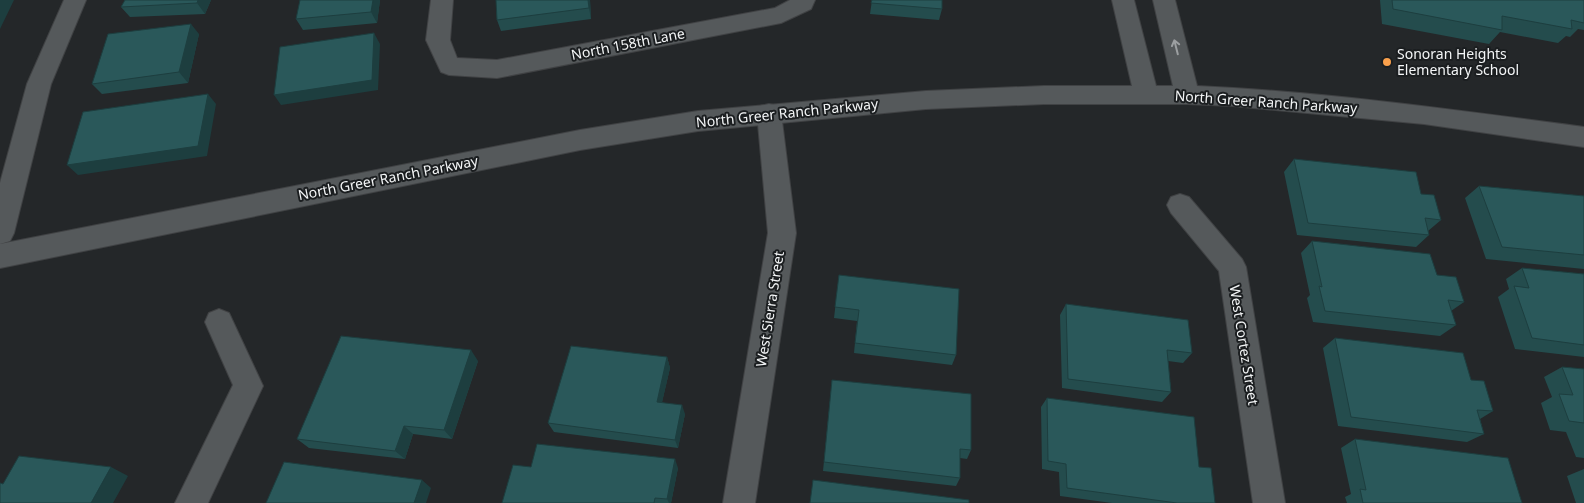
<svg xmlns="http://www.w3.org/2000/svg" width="1584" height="503" viewBox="0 0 1584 503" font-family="'Noto Sans',sans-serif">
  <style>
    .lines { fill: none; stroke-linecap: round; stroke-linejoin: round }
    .minor-casing { stroke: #404244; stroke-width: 2 }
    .tertiary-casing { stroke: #404244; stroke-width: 2 }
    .minor { fill: #55595b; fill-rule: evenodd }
    .tertiary { fill: #55595b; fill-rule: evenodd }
    .wall { fill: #244c4d }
    .shaded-wall { fill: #1d3e3f }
    .building { fill: #2a585a; stroke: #1d3e3f }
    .oneway { stroke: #9c9fa1 }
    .poi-dot { fill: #f9a04c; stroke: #1b1e20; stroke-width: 2 }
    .labels { text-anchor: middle; stroke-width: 4; stroke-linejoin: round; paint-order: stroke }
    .street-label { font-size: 14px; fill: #f3f5f6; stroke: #1b1e20 }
    .poi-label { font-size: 14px; fill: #f3f5f6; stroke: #1b1e20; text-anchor: start }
  </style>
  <rect width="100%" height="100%" fill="#242729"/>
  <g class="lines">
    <g class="minor-casing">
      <path id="minor" d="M64 0H86L51 84 14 233 10 241 0 244V183L27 84Z
        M431 0H453L450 40 457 58 497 60 775 8 790 0H815L811 9 781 23 497 78 449 75 441 72 426 40Z
        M769 104 778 106 781 113 796 233 755 503H723L768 233 757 113 760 106Z
        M1180 194 1189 197 1242 259 1246 267 1285 503H1253L1219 271 1171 213 1167 205 1171 197Z
        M219 309 229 313 263 386 208 503H175L233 385 205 322 209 313Z"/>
    </g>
    <g class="tertiary-casing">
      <path id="tertiary" d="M1112 0H1134L1156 86H1173L1153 0H1175L1197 86C1327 92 1456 110 1584 127V147L1424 124 1233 106 1187 104H1044L926 109 698 131 580 150 0 268V244L580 130 698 111 926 91 1044 86H1132Z"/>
    </g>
    <use href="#minor" class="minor"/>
    <use href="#tertiary" class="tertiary"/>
  </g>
  <path class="wall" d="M125 0H211L205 14 130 17 121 7Z
    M380 0 377 23 303 30 296 19Z
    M496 0H590L591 19 501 31 497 20Z
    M872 0 942 9 939 20 870 14Z
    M1380 0H1584V30L1578 29 1570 37 1566 36 1558 43 1500 32 1489 44 1382 24Z
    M199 34 188 83 102 94 92 84Z
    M1294 159 1421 194 1441 220 1428 231 1429 235 1416 247 1297 235 1284 172Z
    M1479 186 1584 196V269L1486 259 1465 198Z
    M1312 241 1437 275 1464 302 1451 311 1456 325 1440 336 1313 322 1307 298 1310 295 1301 253Z
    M1522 268 1584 274V357L1515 349 1498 297 1509 289 1506 279Z
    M839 275 956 355 952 365 854 353 857 321 834 318Z
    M1066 304 1192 353 1183 363 1168 361 1171 392 1162 402 1062 388 1060 315Z
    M1335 338 1471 380 1493 411 1480 419 1484 434 1467 442 1338 426 1323 348Z
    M667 357 670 368 662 402 685 414 678 448 554 432 548 423Z
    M478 361 452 439 413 434 405 459 309 448 297 439Z
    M1562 367 1584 369V458L1576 457 1566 432 1550 430 1541 403 1552 397 1544 377Z
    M832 380 971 450 967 459 960 458V478L956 486 823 471Z
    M1047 398 1199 467 1215 503H1112L1060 496 1059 472 1042 469 1041 407Z
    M1355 439 1522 503H1347L1345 497 1351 494 1341 448Z
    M531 467 678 468 671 503H502Z
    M1584 469V503H1576L1567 476Z"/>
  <path class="shaded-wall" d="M0 0H14L0 29Z
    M198 0H211L205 14 197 3Z
    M373 0H380L377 23 371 12Z
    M588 0H590L591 19 589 8Z
    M191 24 199 34 188 83 179 72Z
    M374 33 380 44 378 90 281 105 274 95Z
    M208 94 216 104 207 156 78 175 67 165Z
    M471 350 478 361 452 439 444 430Z
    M667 357 670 368 660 411 657 402Z
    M682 405 685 414 678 448 675 440Z
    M404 426 413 434 405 459 395 451Z
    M675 459 678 468 671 503H669L667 499Z
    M111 467 128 476 113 503H91Z
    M422 480 431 488 426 503H414Z"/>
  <path class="building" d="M125 0H198L197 3 121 7Z
    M300 0H373L371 12 296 19Z
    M496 0H588L589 8 497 20Z
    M872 0H942V9L871 3Z
    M1392 0H1584V23L1571 20 1572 29 1502 16V30L1393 9Z
    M191 24 179 72 92 84 108 34Z
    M374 33 372 80 274 95 280 47Z
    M208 94 198 146 67 165 83 112Z
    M1294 159 1416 172 1421 194 1434 195 1441 220 1425 218 1429 235 1308 223Z
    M1479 186 1584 196V255L1502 247Z
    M1312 241 1430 254 1437 275 1456 277 1464 302 1448 300 1456 325 1325 311 1319 286 1322 287Z
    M1522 268 1584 274V345L1532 338 1514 286 1529 288Z
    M839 275 959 289 956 355 855 343 859 310 835 307Z
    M1066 304 1188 320 1192 353 1167 350 1171 392 1068 379Z
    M341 336 471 350 444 430 404 426 395 451 297 439Z
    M1335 338 1463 353 1471 380 1484 381 1493 411 1477 410 1484 434 1351 417Z
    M571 346 667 357 657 402 682 405 675 440 548 423Z
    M1562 367 1584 369V423L1569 421 1559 394 1573 395Z
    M832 380 971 394V450L960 449V478L824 462Z
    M1047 398 1194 417 1199 467 1211 468 1215 503H1177L1067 488 1066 464 1048 461Z
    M1355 439 1508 458 1522 503H1363L1360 489 1366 490Z
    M537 444 675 459 667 499 655 498 654 503H502L513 465 531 467Z
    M19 456 111 467 91 503H0V483L3 484Z
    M284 462 422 480 414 503H266Z
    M813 480 969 500V503H810Z"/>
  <defs><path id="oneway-shaft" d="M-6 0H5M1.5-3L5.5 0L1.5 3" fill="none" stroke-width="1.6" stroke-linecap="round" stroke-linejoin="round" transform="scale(1.25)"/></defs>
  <use class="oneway" href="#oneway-shaft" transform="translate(1176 47) rotate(-104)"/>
  <circle class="poi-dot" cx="1387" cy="62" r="5"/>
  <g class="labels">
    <g class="street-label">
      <text transform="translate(628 44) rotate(-11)" y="5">North 158th Lane</text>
      <text transform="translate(1266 102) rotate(4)" y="5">North Greer Ranch Parkway</text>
      <text transform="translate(787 113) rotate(-6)" y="5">North Greer Ranch Parkway</text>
      <text transform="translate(388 178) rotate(-11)" y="5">North Greer Ranch Parkway</text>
      <text transform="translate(770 309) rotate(-81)" y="5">West Sierra Street</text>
      <text transform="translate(1244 345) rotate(81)" y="5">West Cortez Street</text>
    </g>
    <g class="poi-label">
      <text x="1397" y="59">Sonoran Heights<tspan x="1397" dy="16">Elementary School</tspan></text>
    </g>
  </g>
</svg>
